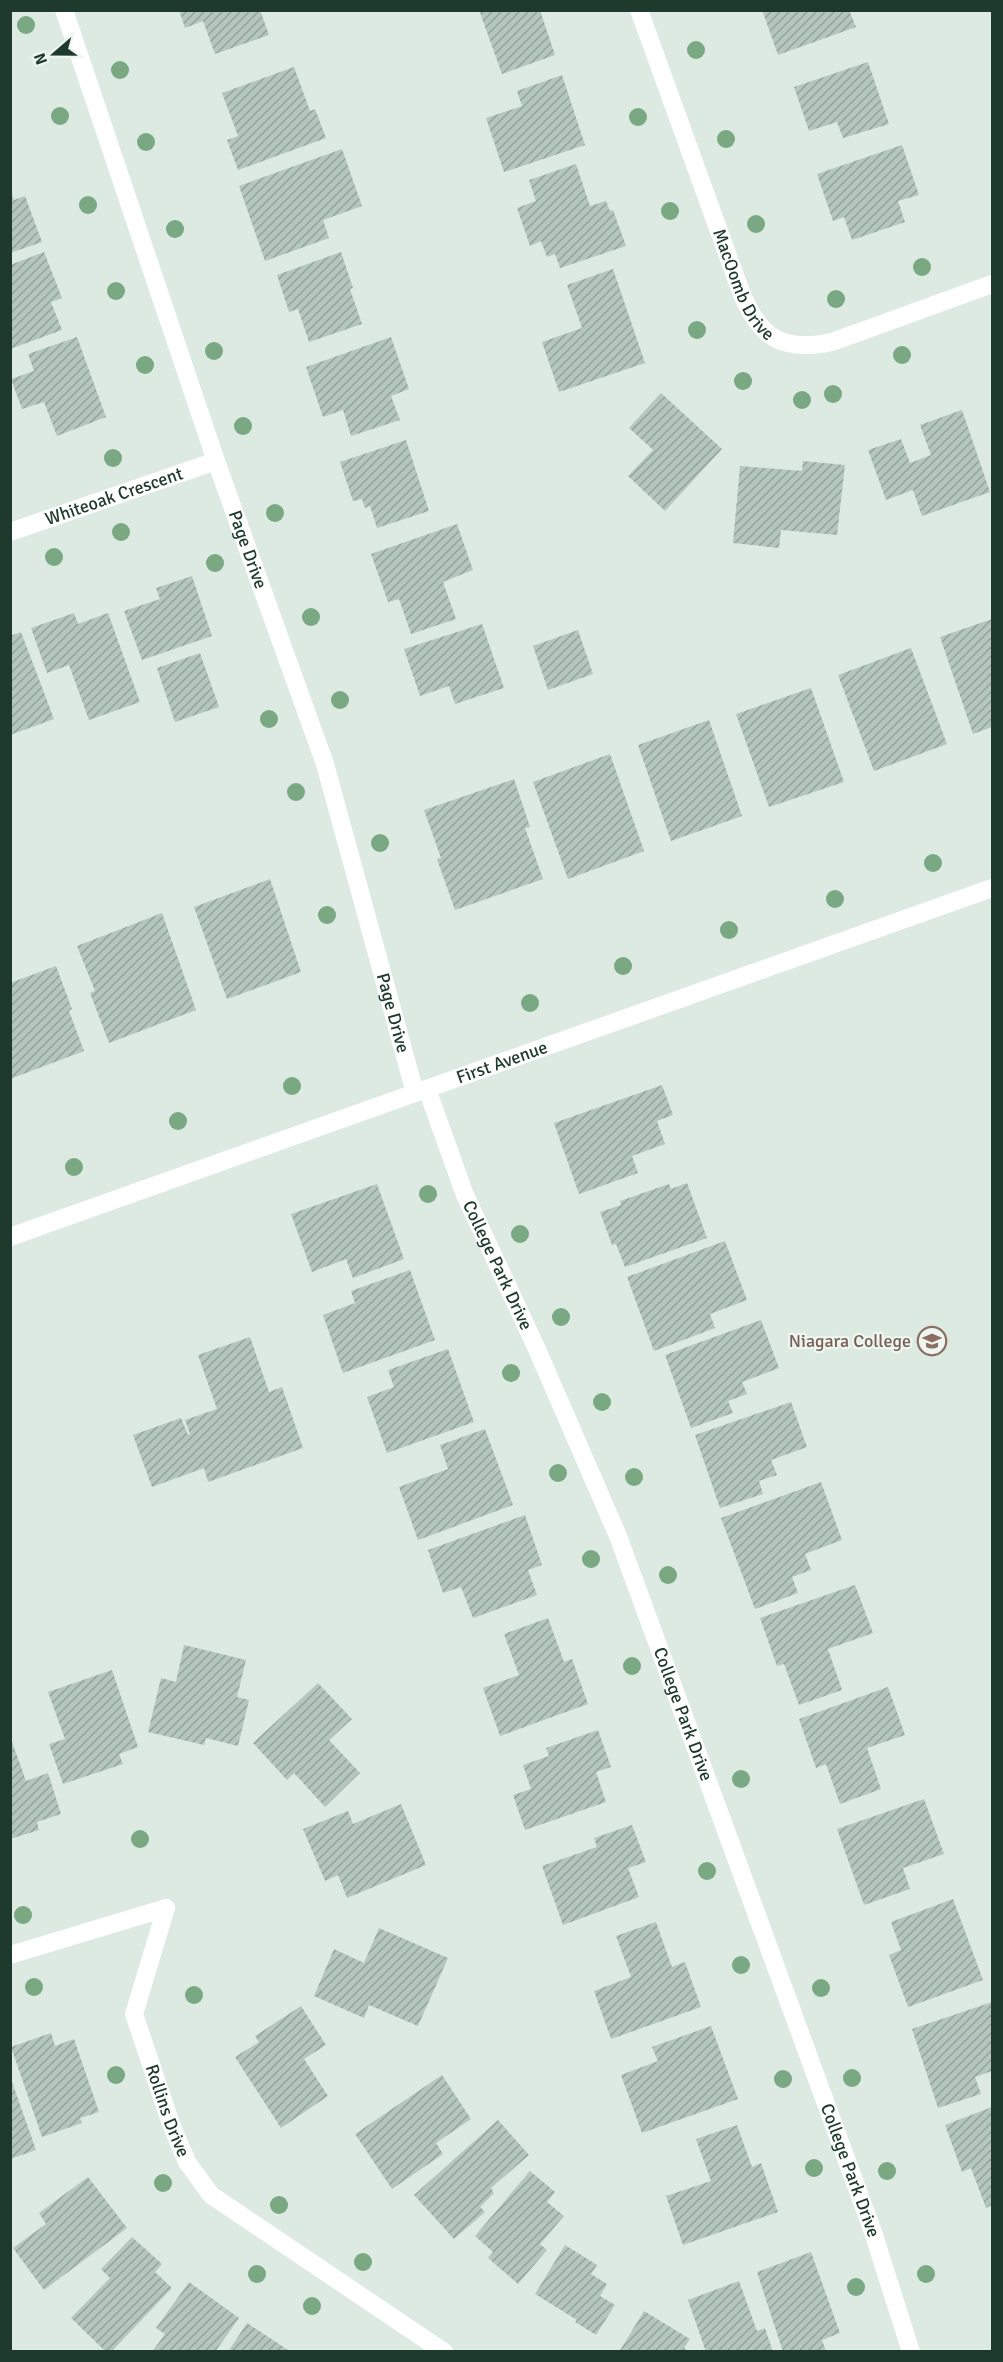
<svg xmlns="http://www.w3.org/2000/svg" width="1003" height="2362" viewBox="0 0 1003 2362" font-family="Signika,sans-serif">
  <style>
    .building { fill: url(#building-hatch) }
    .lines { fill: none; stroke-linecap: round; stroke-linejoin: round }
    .minor { stroke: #fff; stroke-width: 18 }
    .tertiary { stroke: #fff; stroke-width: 18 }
    .tree { fill: #79a883 }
    .labels { text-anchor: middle; stroke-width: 4.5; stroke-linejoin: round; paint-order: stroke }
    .street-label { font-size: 18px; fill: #1e3a2d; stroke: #edf7f0 }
    .education-label { font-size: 18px; fill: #785e54; stroke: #edf7f0; text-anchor: end }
  </style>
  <defs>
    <pattern id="building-hatch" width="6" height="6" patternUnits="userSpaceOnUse" patternTransform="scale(1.5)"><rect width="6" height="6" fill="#b5c7bd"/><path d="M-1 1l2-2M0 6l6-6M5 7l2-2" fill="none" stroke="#93a39a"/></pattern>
  </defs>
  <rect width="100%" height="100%" fill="#ddeae2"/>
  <path class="building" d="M179 10H260L269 35 215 54 203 21 185 28Z
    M479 10H540L555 55 502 74Z
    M762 10H849L856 27 778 55Z
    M868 62 889 124 843 138 837 122 809 131 794 87Z
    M294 67 310 111 315 109 326 138 238 170 227 140 238 136 222 93Z
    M562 75 585 145 504 172 486 118 522 106 517 91Z
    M902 145 919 195 898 201 905 222 852 240 844 217 833 221 817 174Z
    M342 149 362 206 323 220 329 238 265 261 239 186Z
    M576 164 590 206 606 201 610 211 613 210 626 246 560 268 555 254 547 257 541 241 530 246 517 208 536 201 529 180Z
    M11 192 14 200 25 196 42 242 10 253Z
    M44 252 62 298 51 302 62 330 10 349V265Z
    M341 252 353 288 350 289 362 324 309 342 298 309 289 312 277 275Z
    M613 269 645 363 559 392 542 342 582 328 567 285Z
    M77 337 106 417 57 436 44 402 22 409 11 379 34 371 28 354Z
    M391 337 409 389 391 396 400 420 351 436 343 410 323 417 306 367Z
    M661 393 722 449 665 511 628 476 653 450 629 428Z
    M962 410 990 492 922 516 913 490 886 500 868 450 901 439 910 463 931 455 920 425Z
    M406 440 429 511 377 528 370 506 365 508 362 499 353 501 340 462Z
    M803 461 845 465 837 535 781 530 779 548 733 543 740 466 802 471Z
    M457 524 473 570 443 582 456 619 411 634 399 599 388 602 371 554Z
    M192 576 212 636 142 660 124 611 160 599 156 588Z
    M74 613 78 624 108 613 140 702 89 720 69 665 47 673 31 628Z
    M992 619V727L973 734 940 637Z
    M482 624 504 688 455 704 449 686 420 696 404 649Z
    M578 630 593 674 548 690 533 646Z
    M21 632 54 719 10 735V636Z
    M911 648 947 744 874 771 838 675Z
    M200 653 219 707 175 722 157 668Z
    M811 688 844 782 769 807 736 714Z
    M709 720 742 816 671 841 638 745Z
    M610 754 644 851 568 879 533 782Z
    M514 779 530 827 525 828 543 879 455 910 437 859 441 858 424 810Z
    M270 879 301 972 227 999 194 907Z
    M162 913 196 1010 109 1043 90 993 95 991 77 946Z
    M56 966 72 1009 69 1011 84 1051 10 1079V983Z
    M662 1085 673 1115 657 1121 665 1144 632 1156 638 1173 579 1194 554 1123Z
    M687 1183 707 1238 625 1267 616 1244 612 1245 600 1212 621 1205 620 1201 669 1184 671 1189Z
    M377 1184 404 1259 353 1278 346 1259 312 1272 291 1214Z
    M725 1241 747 1300 710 1314 715 1328 654 1351 627 1277Z
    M410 1270 435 1340 343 1373 323 1315 355 1303 351 1291Z
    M761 1320 779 1368 742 1382 747 1394 728 1401 733 1413 691 1428 665 1355Z
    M250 1337 269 1392 282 1387 303 1448 208 1482 204 1468 152 1487 133 1435 181 1418 188 1435 190 1434 185 1420 217 1409 198 1355Z
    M448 1349 474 1422 387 1453 367 1397 394 1387 388 1370Z
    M791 1402 807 1447 771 1460 777 1475 759 1481 763 1494 720 1508 695 1435Z
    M485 1429 513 1505 418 1540 399 1487 448 1469 440 1445Z
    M821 1482 842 1540 805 1554 811 1570 792 1577 798 1593 755 1609 721 1518Z
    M525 1515 542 1565 528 1570 537 1595 473 1618 461 1587 443 1593 428 1550Z
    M855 1585 873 1633 828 1649 842 1690 799 1705 784 1664 777 1666 760 1618Z
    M548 1618 564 1662 572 1659 588 1704 500 1736 483 1688 519 1675 504 1634Z
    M184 1645 246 1660 237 1697 249 1700 238 1746 206 1738 204 1745 148 1732 161 1678 176 1682Z
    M112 1670 138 1747 119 1754 123 1764 63 1784 49 1744 65 1739 48 1692Z
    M318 1683 352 1719 329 1740 360 1773 325 1807 294 1773 287 1780 253 1743Z
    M888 1687 905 1735 867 1748 881 1789 840 1804 826 1764 816 1768 799 1719Z
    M598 1730 611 1767 596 1772 606 1802 525 1830 513 1795 531 1789 523 1765 549 1756 546 1748Z
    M10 1736 26 1781 48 1773 61 1814 37 1822 39 1830 10 1839Z
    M924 1799 944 1854 903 1868 910 1889 864 1905 837 1829Z
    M401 1804 426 1865 347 1898 338 1875 325 1881 303 1829 348 1811 353 1824Z
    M632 1825 646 1862 628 1868 639 1897 563 1925 542 1866 597 1847 594 1838Z
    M953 1899 983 1980 908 2007 889 1955 901 1950 891 1922Z
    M656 1922 672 1967 685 1962 701 2007 611 2039 594 1991 631 1977 616 1936Z
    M379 1928 448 1958 418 2026 369 2005 364 2018 314 1996 334 1949 364 1963Z
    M992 2002V2071L975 2077 981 2094 938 2108 912 2029Z
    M301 2006 326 2045 304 2059 328 2096 281 2128 235 2057 259 2042 255 2036Z
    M711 2026 738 2099 642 2133 621 2075 658 2061 652 2047Z
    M51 2033 55 2046 74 2039 99 2112 80 2118 82 2123 42 2137 11 2047Z
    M442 2075 471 2119 436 2143 443 2154 392 2189 355 2134Z
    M10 2076 36 2150 10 2159Z
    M992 2107V2205L986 2208 971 2168 962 2172 945 2125Z
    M498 2120 529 2155 491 2188 494 2193 480 2207 485 2212 454 2239 414 2195Z
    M737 2125 752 2167 761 2163 778 2212 683 2245 666 2196 711 2181 696 2139Z
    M530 2171 555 2192 547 2202 564 2216 540 2244 547 2250 518 2284 488 2258 493 2252 475 2236Z
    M88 2177 127 2228 44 2290 13 2248 46 2224 39 2213Z
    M132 2237 162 2264 155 2272 172 2288 111 2352H106L71 2318 110 2278 101 2269Z
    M565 2245 597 2265 591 2274 607 2284 600 2296 615 2305 596 2335 575 2322 577 2320 535 2294Z
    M811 2252 840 2333 822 2340 826 2351 823 2352H783L757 2272Z
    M739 2281 757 2331 765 2328 773 2352H706L688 2300Z
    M189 2282 239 2318 215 2352H152L165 2334 156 2328Z
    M644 2311 690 2339 684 2348 690 2352H619Z
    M247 2323 291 2352H228Z"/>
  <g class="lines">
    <g class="minor">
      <path id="s1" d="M64 10 216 461 325 764 415 1093"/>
      <path id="s2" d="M639 10 741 292C760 339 783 352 832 342L992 284"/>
      <path id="s3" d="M10 532 216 461"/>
      <path id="s4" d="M427 1089 465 1195 536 1347 618 1536 873 2232 911 2352"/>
      <path id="s5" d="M166 1908 134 2014 171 2124 187 2162 211 2195 444 2352"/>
      <path d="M10 1955 166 1908"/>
    </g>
    <path class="tertiary" id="s6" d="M10 1237 992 888"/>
  </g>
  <g class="tree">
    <circle cx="26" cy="25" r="9"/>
    <circle cx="696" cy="50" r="9"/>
    <circle cx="120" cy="70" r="9"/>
    <circle cx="60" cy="116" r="9"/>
    <circle cx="638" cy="117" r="9"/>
    <circle cx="726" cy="139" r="9"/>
    <circle cx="146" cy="142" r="9"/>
    <circle cx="88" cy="205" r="9"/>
    <circle cx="670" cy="211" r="9"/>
    <circle cx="756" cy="224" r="9"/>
    <circle cx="175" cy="229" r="9"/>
    <circle cx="922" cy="267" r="9"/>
    <circle cx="116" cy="291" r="9"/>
    <circle cx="836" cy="299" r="9"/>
    <circle cx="697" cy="330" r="9"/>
    <circle cx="214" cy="351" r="9"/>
    <circle cx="902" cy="355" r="9"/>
    <circle cx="145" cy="365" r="9"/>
    <circle cx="743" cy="381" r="9"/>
    <circle cx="833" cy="394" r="9"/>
    <circle cx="802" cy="400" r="9"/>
    <circle cx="243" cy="426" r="9"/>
    <circle cx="113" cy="458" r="9"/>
    <circle cx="275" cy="513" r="9"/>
    <circle cx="121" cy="532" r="9"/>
    <circle cx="54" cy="557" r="9"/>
    <circle cx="215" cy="563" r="9"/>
    <circle cx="311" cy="617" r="9"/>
    <circle cx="340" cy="700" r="9"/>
    <circle cx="269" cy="719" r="9"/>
    <circle cx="296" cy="792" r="9"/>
    <circle cx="380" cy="843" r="9"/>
    <circle cx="933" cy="863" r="9"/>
    <circle cx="835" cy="899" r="9"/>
    <circle cx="327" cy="915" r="9"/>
    <circle cx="729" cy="930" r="9"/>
    <circle cx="623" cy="966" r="9"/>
    <circle cx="530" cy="1003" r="9"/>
    <circle cx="292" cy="1086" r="9"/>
    <circle cx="178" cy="1121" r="9"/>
    <circle cx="74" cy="1167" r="9"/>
    <circle cx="428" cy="1194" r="9"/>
    <circle cx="520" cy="1234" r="9"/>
    <circle cx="561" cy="1317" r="9"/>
    <circle cx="511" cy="1373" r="9"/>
    <circle cx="602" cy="1402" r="9"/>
    <circle cx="558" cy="1473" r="9"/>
    <circle cx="634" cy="1477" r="9"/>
    <circle cx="591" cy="1559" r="9"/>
    <circle cx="668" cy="1575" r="9"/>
    <circle cx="632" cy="1666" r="9"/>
    <circle cx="741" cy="1779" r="9"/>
    <circle cx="140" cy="1839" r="9"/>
    <circle cx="707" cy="1871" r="9"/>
    <circle cx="23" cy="1915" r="9"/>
    <circle cx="741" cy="1965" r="9"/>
    <circle cx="34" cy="1987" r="9"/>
    <circle cx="821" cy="1988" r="9"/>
    <circle cx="194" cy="1995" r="9"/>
    <circle cx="116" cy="2075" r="9"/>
    <circle cx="852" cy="2078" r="9"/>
    <circle cx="783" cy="2079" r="9"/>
    <circle cx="814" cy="2168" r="9"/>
    <circle cx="887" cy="2171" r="9"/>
    <circle cx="163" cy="2183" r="9"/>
    <circle cx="279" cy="2205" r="9"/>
    <circle cx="363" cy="2262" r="9"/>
    <circle cx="257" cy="2274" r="9"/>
    <circle cx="926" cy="2274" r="9"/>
    <circle cx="856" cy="2287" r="9"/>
    <circle cx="312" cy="2306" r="9"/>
  </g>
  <defs>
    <g id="university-ring" transform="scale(1.5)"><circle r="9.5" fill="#edf7f0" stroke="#8d6e63" stroke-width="1.5"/><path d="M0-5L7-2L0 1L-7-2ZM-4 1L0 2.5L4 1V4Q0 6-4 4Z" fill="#8d6e63"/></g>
  </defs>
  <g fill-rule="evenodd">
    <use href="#university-ring" x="932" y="1341"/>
  </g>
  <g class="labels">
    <g class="street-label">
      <text dy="6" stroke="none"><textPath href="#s2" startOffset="294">MacOomb Drive</textPath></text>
      <text dy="6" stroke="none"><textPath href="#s3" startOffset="110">Whiteoak Crescent</textPath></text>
      <text dy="6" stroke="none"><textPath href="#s1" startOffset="570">Page Drive</textPath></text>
      <text dy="6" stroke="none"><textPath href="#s1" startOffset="1056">Page Drive</textPath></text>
      <text dy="6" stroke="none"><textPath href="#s6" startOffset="522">First Avenue</textPath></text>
      <text dy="6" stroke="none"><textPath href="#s4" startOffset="190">College Park Drive</textPath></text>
      <text dy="6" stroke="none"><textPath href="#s4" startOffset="676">College Park Drive</textPath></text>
      <text dy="6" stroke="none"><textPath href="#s5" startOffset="213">Rollins Drive</textPath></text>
      <text dy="6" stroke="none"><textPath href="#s4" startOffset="1162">College Park Drive</textPath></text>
    </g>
    <g class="education-label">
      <text x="911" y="1347">Niagara College</text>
    </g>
  </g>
  <rect width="1003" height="2362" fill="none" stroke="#1e3a2d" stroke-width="24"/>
  <g transform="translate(54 54) rotate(250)" stroke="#edf7f0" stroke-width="4.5" paint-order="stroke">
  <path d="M0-4.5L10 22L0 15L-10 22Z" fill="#1e3a2d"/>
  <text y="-9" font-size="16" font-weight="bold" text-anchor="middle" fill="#1e3a2d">N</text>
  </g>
</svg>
